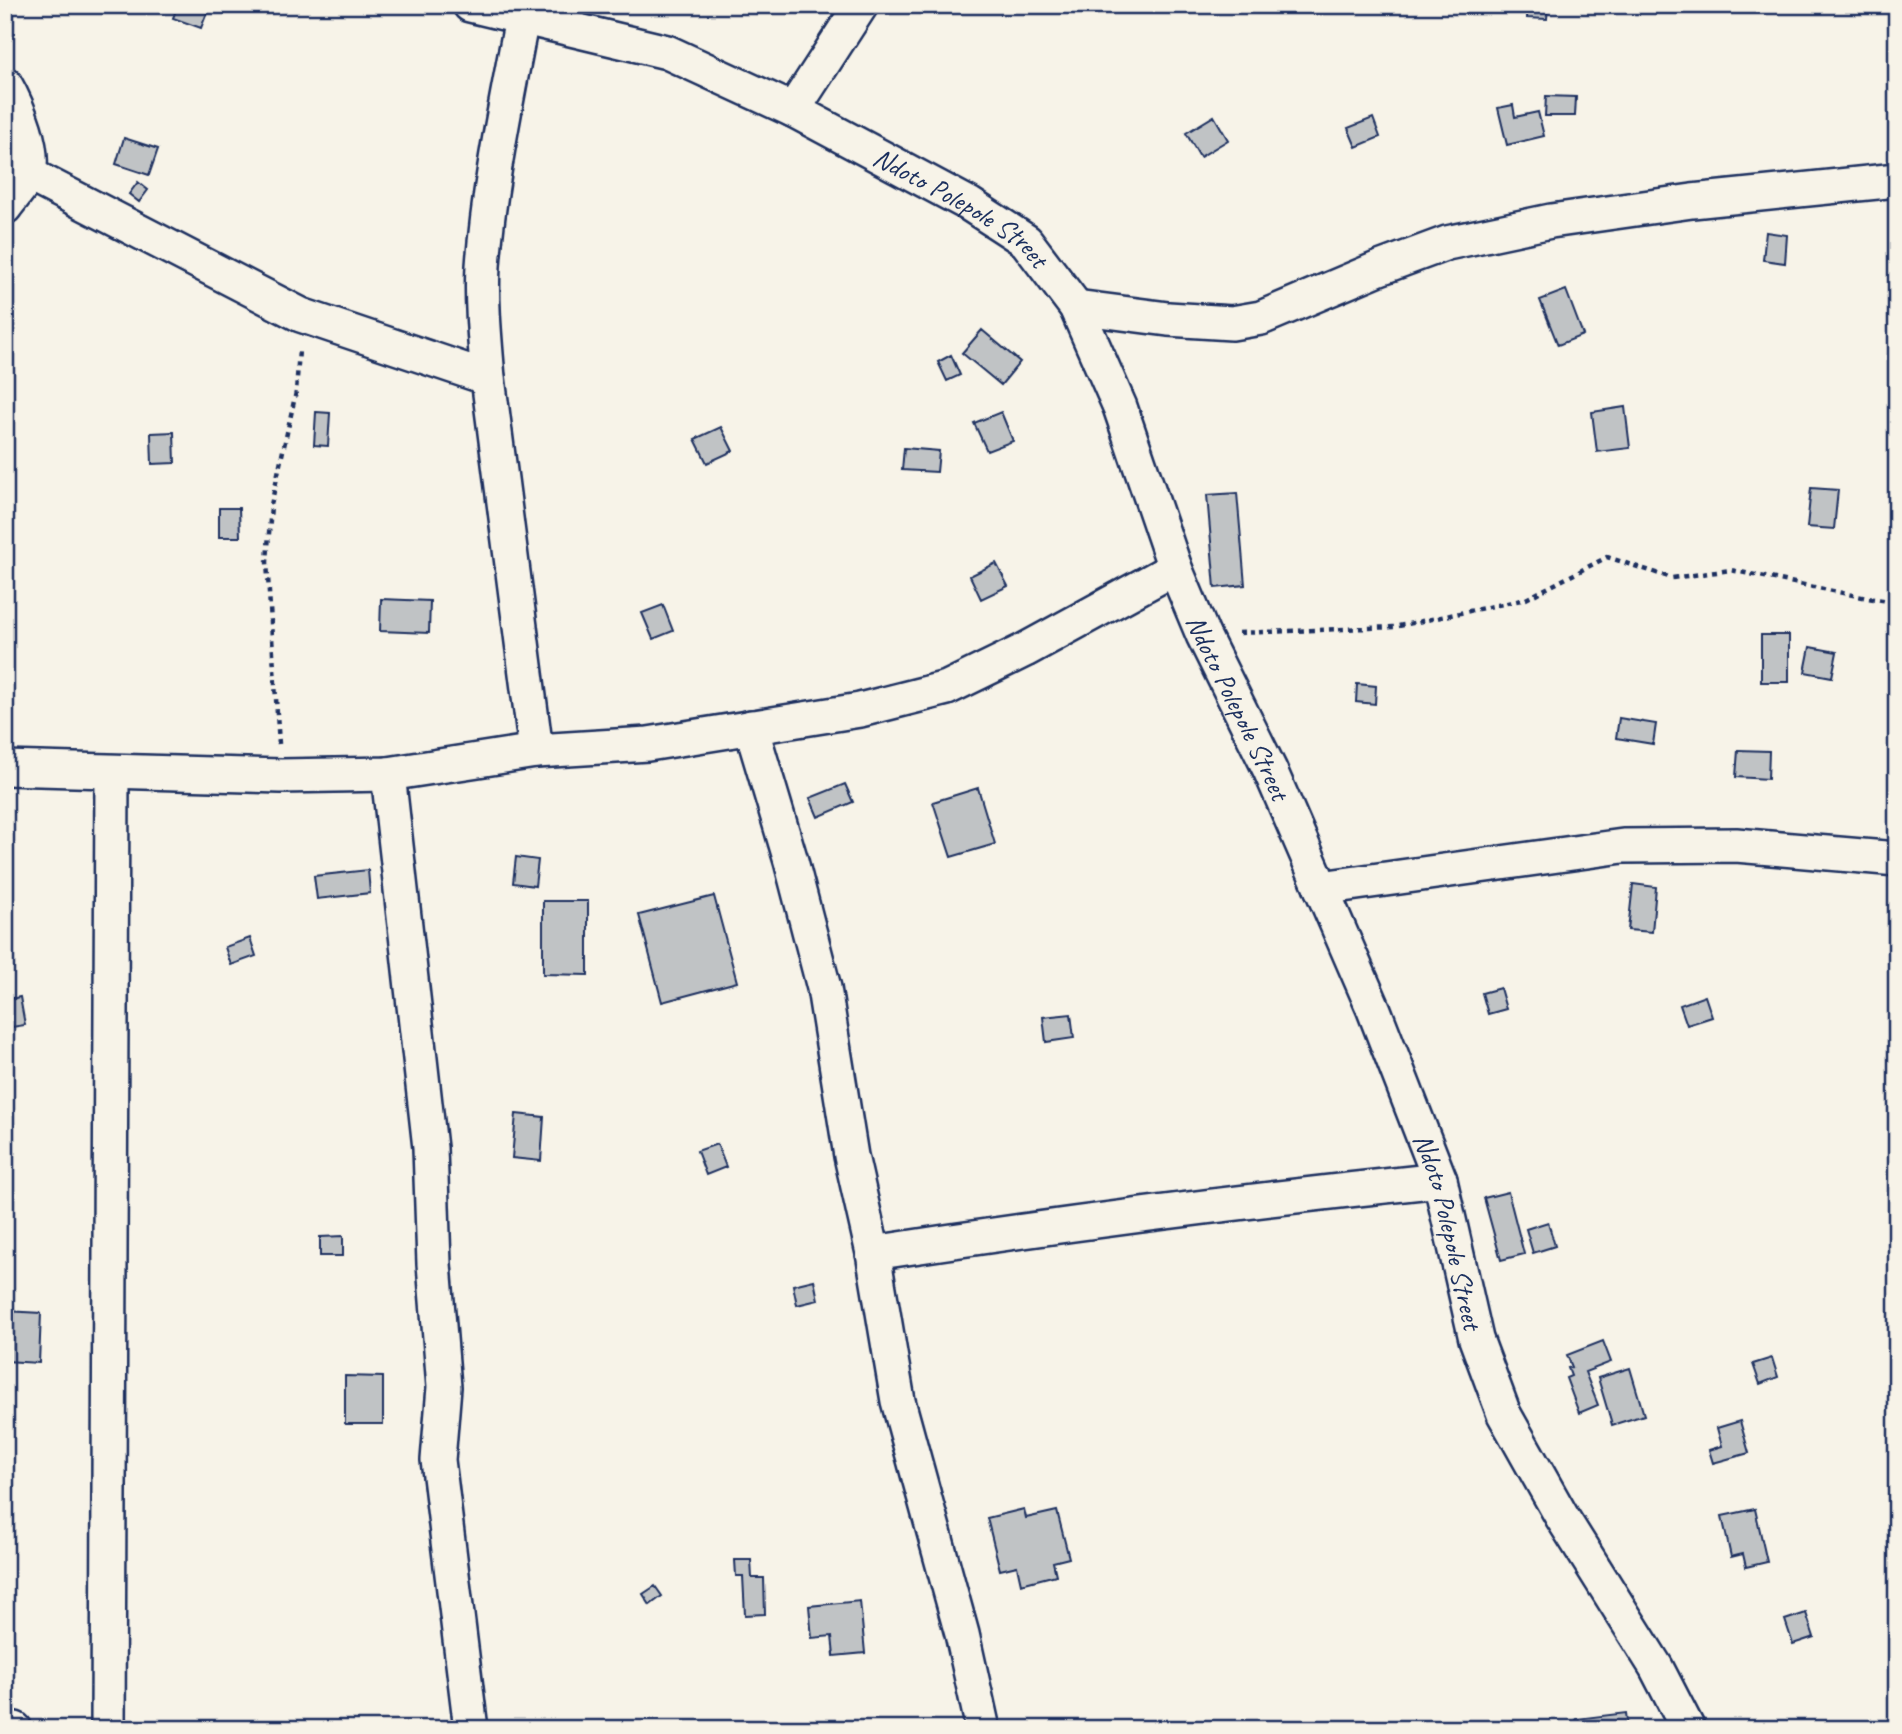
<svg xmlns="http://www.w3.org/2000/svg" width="1902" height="1734" viewBox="0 0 1902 1734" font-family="Caveat,sans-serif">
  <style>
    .building { fill: #c0c3c5; stroke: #1b2f5e; stroke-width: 2 }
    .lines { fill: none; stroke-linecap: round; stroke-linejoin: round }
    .minor-casing { stroke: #1b2f5e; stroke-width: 38 }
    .path { stroke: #1b2f5e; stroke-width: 4.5; stroke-dasharray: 5 5; stroke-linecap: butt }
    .minor { stroke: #f7f3e8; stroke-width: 33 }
    .labels { text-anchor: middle; stroke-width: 5; stroke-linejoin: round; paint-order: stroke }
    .street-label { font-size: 28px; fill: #1b2f5e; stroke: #f7f3e8 }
  </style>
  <rect width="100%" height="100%" fill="#f7f3e8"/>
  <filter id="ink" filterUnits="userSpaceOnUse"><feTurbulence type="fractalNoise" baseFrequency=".0143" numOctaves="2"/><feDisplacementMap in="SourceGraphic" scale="14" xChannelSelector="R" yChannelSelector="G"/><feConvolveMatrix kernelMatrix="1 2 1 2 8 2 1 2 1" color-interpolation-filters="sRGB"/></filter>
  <g filter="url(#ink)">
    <path class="building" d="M178 5H210L201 28 173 18Z
      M1528 5H1548L1547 19 1527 18Z
      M1546 96 1576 97 1575 116H1545Z
      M1513 105 1515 117 1538 112 1544 136 1507 145 1498 108Z
      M1214 116 1228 140 1200 157 1186 133Z
      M1373 118 1380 137 1356 147 1348 128Z
      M124 138 158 149 149 175 116 164Z
      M138 182 148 190 139 202 129 194Z
      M1766 232 1787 235 1785 263 1763 260Z
      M1566 290 1583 335 1558 345 1540 300Z
      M982 330 1020 362 1001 385 962 353Z
      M951 355 960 375 947 381 938 362Z
      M1625 407 1630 448 1597 452 1592 412Z
      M316 412 330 413 328 446 314 445Z
      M1001 412 1013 441 987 451 974 423Z
      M721 427 733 451 707 463 695 439Z
      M174 432 175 463 152 464 151 433Z
      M904 448 939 451 937 472 902 470Z
      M1811 488 1838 490 1834 529 1807 527Z
      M1237 493 1245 585 1215 588 1207 495Z
      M219 508H239L240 537H219Z
      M996 563 1008 586 981 599 970 576Z
      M381 599 430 601 429 633 380 631Z
      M663 605 673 631 653 639 642 613Z
      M1761 635H1789V682H1761Z
      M1810 647 1837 652 1832 677 1805 672Z
      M1357 684 1376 686 1375 704 1356 702Z
      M1619 718 1656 724 1653 744 1616 738Z
      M1738 750 1769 751 1768 779 1736 777Z
      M845 784 853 802 818 817 810 798Z
      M978 788 995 844 951 857 933 802Z
      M516 857 538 860 535 886 513 883Z
      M368 870 370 893 317 899 314 876Z
      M1633 884 1656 887 1652 932 1628 930Z
      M714 896 737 982 662 1002 639 915Z
      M543 901H588V975L543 974Z
      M250 938 256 956 231 965 225 947Z
      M1500 988 1506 1009 1488 1014 1482 993Z
      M1705 996 1712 1017 1687 1025 1680 1005Z
      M20 997 25 1025 5 1028V1000Z
      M1071 1014 1074 1038 1046 1042 1043 1017Z
      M516 1114 544 1117 541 1161 512 1158Z
      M717 1144 726 1167 706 1175 697 1151Z
      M1508 1192 1524 1254 1501 1260 1484 1198Z
      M1548 1222 1555 1246 1533 1253 1526 1229Z
      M343 1236V1256H320V1237Z
      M814 1280 818 1300 797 1305 793 1285Z
      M5 1311 41 1313 39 1363 5 1361Z
      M1603 1341 1611 1362 1585 1372 1598 1405 1579 1413 1566 1378 1571 1376 1568 1368 1572 1367 1567 1355Z
      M1772 1358 1778 1377 1760 1384 1753 1364Z
      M1630 1368 1644 1415 1612 1425 1598 1378Z
      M345 1376 383 1377V1424H345Z
      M1740 1421 1749 1453 1713 1463 1709 1450 1722 1446 1717 1428Z
      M1024 1509 1026 1518 1057 1511 1069 1558 1053 1562 1056 1575 1021 1584 1017 1566 1000 1570 987 1518Z
      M1755 1509 1767 1562 1746 1567 1743 1554 1731 1557 1722 1516Z
      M735 1560H751L752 1578H764L765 1614 745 1615 743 1576H736Z
      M655 1586 662 1596 650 1605 643 1594Z
      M860 1601 865 1653 834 1656 832 1636 812 1638 809 1606Z
      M1806 1613 1814 1637 1793 1644 1785 1620Z
      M1626 1713 1628 1729H1578L1576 1719Z"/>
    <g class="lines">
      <g class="minor-casing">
        <g id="minor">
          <path id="s1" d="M470 5 667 52 793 110 969 204 1026 241 1076 307 1120 407 1175 568 1203 635 1270 770 1374 1010 1440 1180 1476 1339 1504 1414 1562 1517 1656 1667 1688 1729"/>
          <path d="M522 18C507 100 489 182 483 266 481 303 485 341 488 378L536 751"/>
          <path d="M5 84C17 105 37 152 28 175 23 186 12 197 5 207"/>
          <path d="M793 110 861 5"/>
          <path d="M28 174 301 315 488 378"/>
          <path d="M1076 307 1168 319 1232 323 1261 318 1377 269 1447 243 1551 221 1692 201 1897 180"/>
          <path d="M751 727 791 861 824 988 851 1156 873 1253 898 1401 962 1634 983 1729"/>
          <path d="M5 768 281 776 388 774 536 751 648 744 860 710 947 688 1025 650 1175 568"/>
          <path d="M388 774 430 1148 434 1264 444 1387 438 1460 471 1729"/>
          <path d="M1321 888 1623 846 1736 845 1897 859"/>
          <path d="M873 1253C1061 1224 1250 1200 1440 1180"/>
          <path d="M5 1728 15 1729"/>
          <path d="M108 1729 112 772"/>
        </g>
      </g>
      <path class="path" d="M1239 633 1394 627 1526 599 1607 557 1672 578 1731 570 1867 598 1897 602
        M279 744 267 562 271 505 296 392 299 350"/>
      <use href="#minor" class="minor"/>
    </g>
  </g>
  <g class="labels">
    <g class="street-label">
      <text dy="10" stroke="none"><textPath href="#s1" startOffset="536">Ndoto Polepole Street</textPath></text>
      <text dy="10" stroke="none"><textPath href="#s1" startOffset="1124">Ndoto Polepole Street</textPath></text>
      <text dy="10" stroke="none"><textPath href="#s1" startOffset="1690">Ndoto Polepole Street</textPath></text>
    </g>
  </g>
  <rect width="1902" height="1734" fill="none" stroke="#f7f3e8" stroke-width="28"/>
  <rect x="14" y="14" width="1874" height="1706" fill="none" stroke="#1b2f5e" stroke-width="2.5" filter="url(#ink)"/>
</svg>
